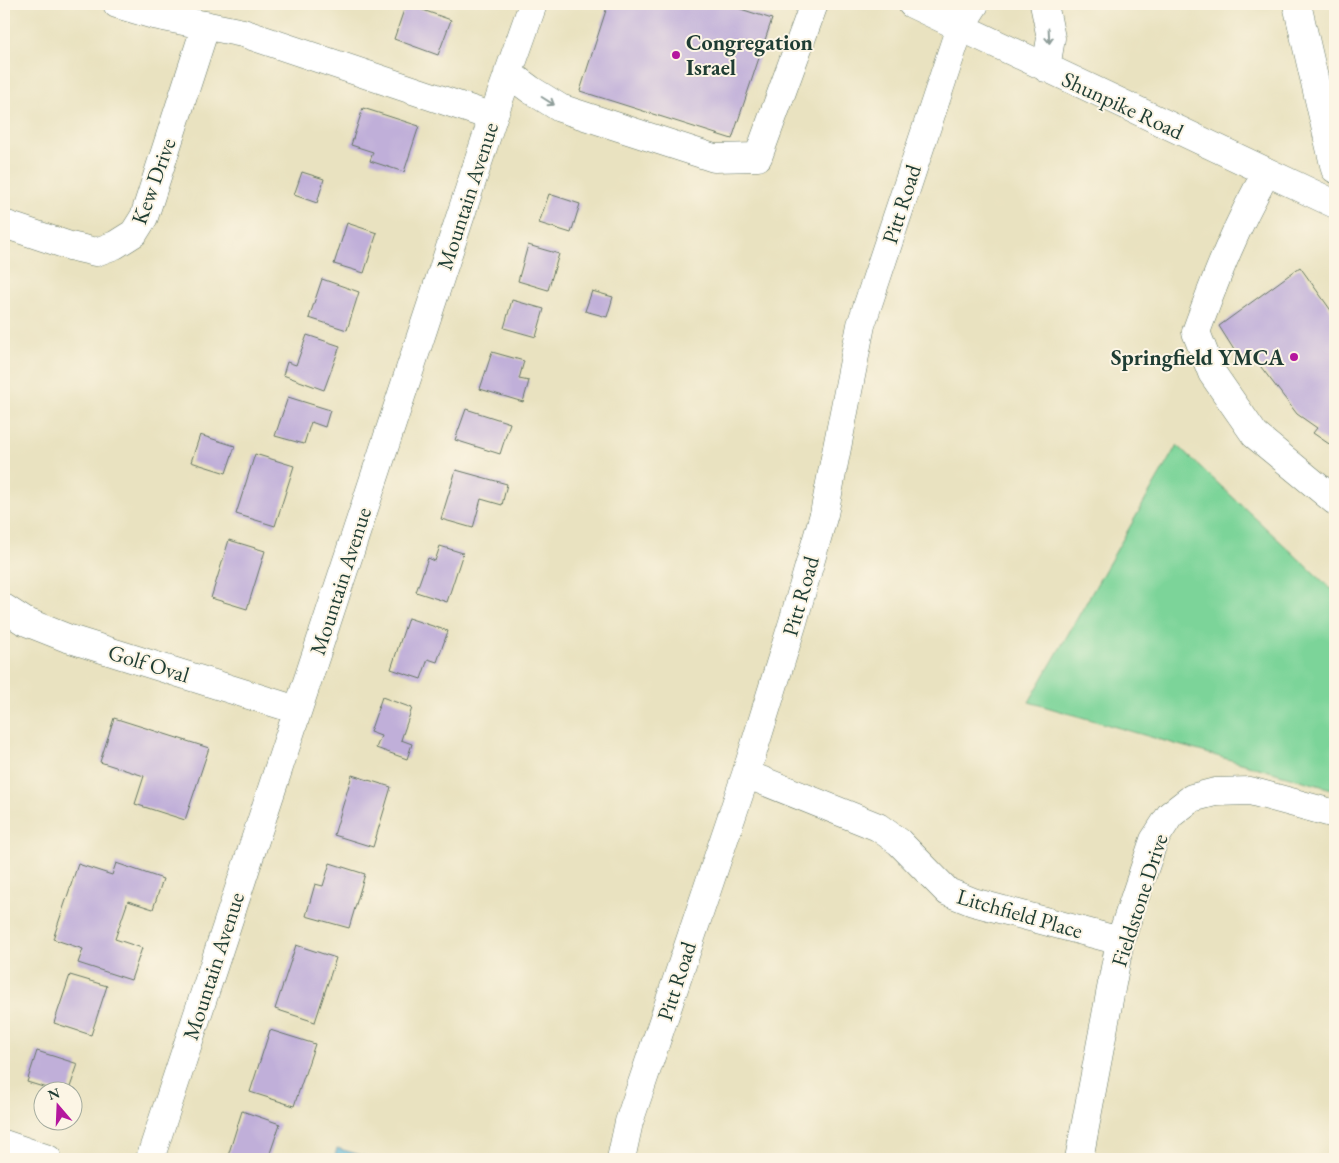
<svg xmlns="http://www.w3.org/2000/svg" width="1339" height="1163" viewBox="0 0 1339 1163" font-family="'EB Garamond',serif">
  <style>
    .green { fill: #7cd499; stroke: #4e8866 }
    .water { fill: #54b0d2; stroke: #3a7683 }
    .building { fill: #c0afd9 }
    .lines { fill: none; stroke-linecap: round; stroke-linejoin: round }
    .minor-casing { stroke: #667765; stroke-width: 29 }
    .minor { stroke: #fff; stroke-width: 28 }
    .oneway { stroke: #8f9e9a }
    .poi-dot { fill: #b5179e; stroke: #fcf5e5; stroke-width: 2 }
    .labels { text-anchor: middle; stroke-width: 4; stroke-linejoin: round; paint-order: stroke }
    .poi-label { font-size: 22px; font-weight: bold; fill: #1f3d34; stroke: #fcf5e5; text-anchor: start }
    .street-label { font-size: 22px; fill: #1f3d34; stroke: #fcf5e5 }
  </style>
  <rect width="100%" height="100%" fill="#fcf5e5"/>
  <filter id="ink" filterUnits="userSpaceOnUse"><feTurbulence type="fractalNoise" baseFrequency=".02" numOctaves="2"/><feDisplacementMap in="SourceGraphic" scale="10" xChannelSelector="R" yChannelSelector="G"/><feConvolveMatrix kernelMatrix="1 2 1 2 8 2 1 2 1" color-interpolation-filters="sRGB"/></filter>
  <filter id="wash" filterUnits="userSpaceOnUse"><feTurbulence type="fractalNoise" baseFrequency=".0096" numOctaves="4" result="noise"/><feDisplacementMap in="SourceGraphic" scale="20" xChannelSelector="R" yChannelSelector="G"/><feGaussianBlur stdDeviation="1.12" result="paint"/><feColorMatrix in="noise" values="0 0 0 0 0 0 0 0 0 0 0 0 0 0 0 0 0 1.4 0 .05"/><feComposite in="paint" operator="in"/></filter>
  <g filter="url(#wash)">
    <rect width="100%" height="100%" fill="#e9e2c0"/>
    <path class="green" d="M1177 445 1330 588 1335 590V790L1029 702Z"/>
    <path class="water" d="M337 1148 367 1157 366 1159H334Z"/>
    <g id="blocks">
      <path class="building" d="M406 4 451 20 438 55 394 39Z
        M608 4H725L772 19 732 139 580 91Z
        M363 108 419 126 404 172 370 161 373 152 351 145Z
        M302 172 324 179 317 203 294 195Z
        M549 194 580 204 571 233 539 223Z
        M347 223 377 233 364 273 334 264Z
        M528 245 559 254 548 290 518 281Z
        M1300 267 1335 316V448L1313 433 1317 428 1297 414 1251 354 1241 361 1219 326Z
        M322 279 359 292 347 330 309 318Z
        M592 291 613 297 607 317 585 311Z
        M512 300 544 309 536 337 504 328Z
        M307 335 340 346 324 390 283 375 287 362 296 365Z
        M492 352 524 361 519 379 529 381 523 402 480 389Z
        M288 397 330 410 325 427 311 422 304 444 275 436Z
        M466 409 510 423 500 454 455 440Z
        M200 435 235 446 226 473 191 462Z
        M255 454 294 466 275 526 236 514Z
        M456 470 507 484 502 505 481 499 473 528 441 519Z
        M229 540 265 551 247 609 211 598Z
        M440 546 463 553 447 602 416 592 428 558 435 561Z
        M408 618 448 631 437 662 428 659 421 679 391 669Z
        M382 697 412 708 401 740 412 744 407 759 376 748 381 736 370 732Z
        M114 718 209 748 185 820 135 804 144 776 100 762Z
        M352 775 391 787 373 847 334 835Z
        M116 863 163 879 153 909 128 901 115 939 142 948 131 980 78 963 83 949 53 939 78 864 112 875Z
        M330 863 365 874 349 928 306 916 315 884 323 886Z
        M296 945 336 958 315 1022 275 1009Z
        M70 975 107 986 91 1035 54 1023Z
        M270 1030 315 1044 294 1106 250 1092Z
        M37 1051 78 1064 69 1090H53L27 1082Z
        M242 1111 280 1124 268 1159H227Z"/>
    </g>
  </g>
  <g filter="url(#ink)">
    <use href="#blocks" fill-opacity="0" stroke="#667765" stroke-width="1"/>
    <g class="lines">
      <g class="minor-casing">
        <path id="minor" d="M117 4 154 15 243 33 493 117
          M912 4 1335 204
          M1044 4 1051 38 1046 68
          M1297 4 1335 169
          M508 73 531 90 560 108 714 158 758 157 814 4
          M1267 172C1237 223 1216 277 1196 332L1212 373 1255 435 1335 501
          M4 224 70 246 96 252 115 245 134 233 144 217 206 25
          M4 608 24 621 67 638 297 710
          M746 774 878 827 899 842 948 892 973 902 1120 941
          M4 1144 48 1159
          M150 1159 493 117 533 4
          M621 1159 629 1122 746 774 793 622 824 514 861 325 960 27 975 4
          M1079 1159 1120 941 1154 840 1170 815 1192 798 1215 792 1250 791 1335 814"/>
      </g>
      <use href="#minor" class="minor"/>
    </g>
    <defs><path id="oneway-shaft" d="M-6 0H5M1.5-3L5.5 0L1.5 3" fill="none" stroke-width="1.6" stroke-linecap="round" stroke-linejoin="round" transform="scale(1.25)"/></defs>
    <g class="oneway">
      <use href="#oneway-shaft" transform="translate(1049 36) rotate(87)"/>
      <use href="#oneway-shaft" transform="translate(548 101) rotate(32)"/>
    </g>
  </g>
  <g class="poi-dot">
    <circle cx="676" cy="55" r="5"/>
    <circle cx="1294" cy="357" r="5"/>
  </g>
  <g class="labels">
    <g class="poi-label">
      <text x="686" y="50">Congregation<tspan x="686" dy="25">Israel</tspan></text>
      <text x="1284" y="365" text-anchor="end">Springfield YMCA</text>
    </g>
    <g class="street-label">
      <text transform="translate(1123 105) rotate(25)" y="8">Shunpike Road</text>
      <text transform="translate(153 181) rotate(-70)" y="8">Kew Drive</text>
      <text transform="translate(467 196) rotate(-72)" y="8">Mountain Avenue</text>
      <text transform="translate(901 204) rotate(-72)" y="8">Pitt Road</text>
      <text transform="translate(340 581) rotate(-72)" y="8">Mountain Avenue</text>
      <text transform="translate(800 596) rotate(-74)" y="8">Pitt Road</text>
      <text transform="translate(149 663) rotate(17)" y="8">Golf Oval</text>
      <text transform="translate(1139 900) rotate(-72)" y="8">Fieldstone Drive</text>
      <text transform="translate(1020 913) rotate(16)" y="8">Litchfield Place</text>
      <text transform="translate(213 966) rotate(-72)" y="8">Mountain Avenue</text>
      <text transform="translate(676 981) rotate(-72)" y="8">Pitt Road</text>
    </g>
  </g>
  <rect width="1339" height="1163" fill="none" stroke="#fcf5e5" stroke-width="20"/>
  <g transform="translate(58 1106) rotate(341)"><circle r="24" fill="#fcf5e5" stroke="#a4ab9e"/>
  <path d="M0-4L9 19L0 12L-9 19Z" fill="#b5179e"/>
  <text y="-8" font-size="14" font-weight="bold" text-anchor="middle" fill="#1f3d34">N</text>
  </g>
</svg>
